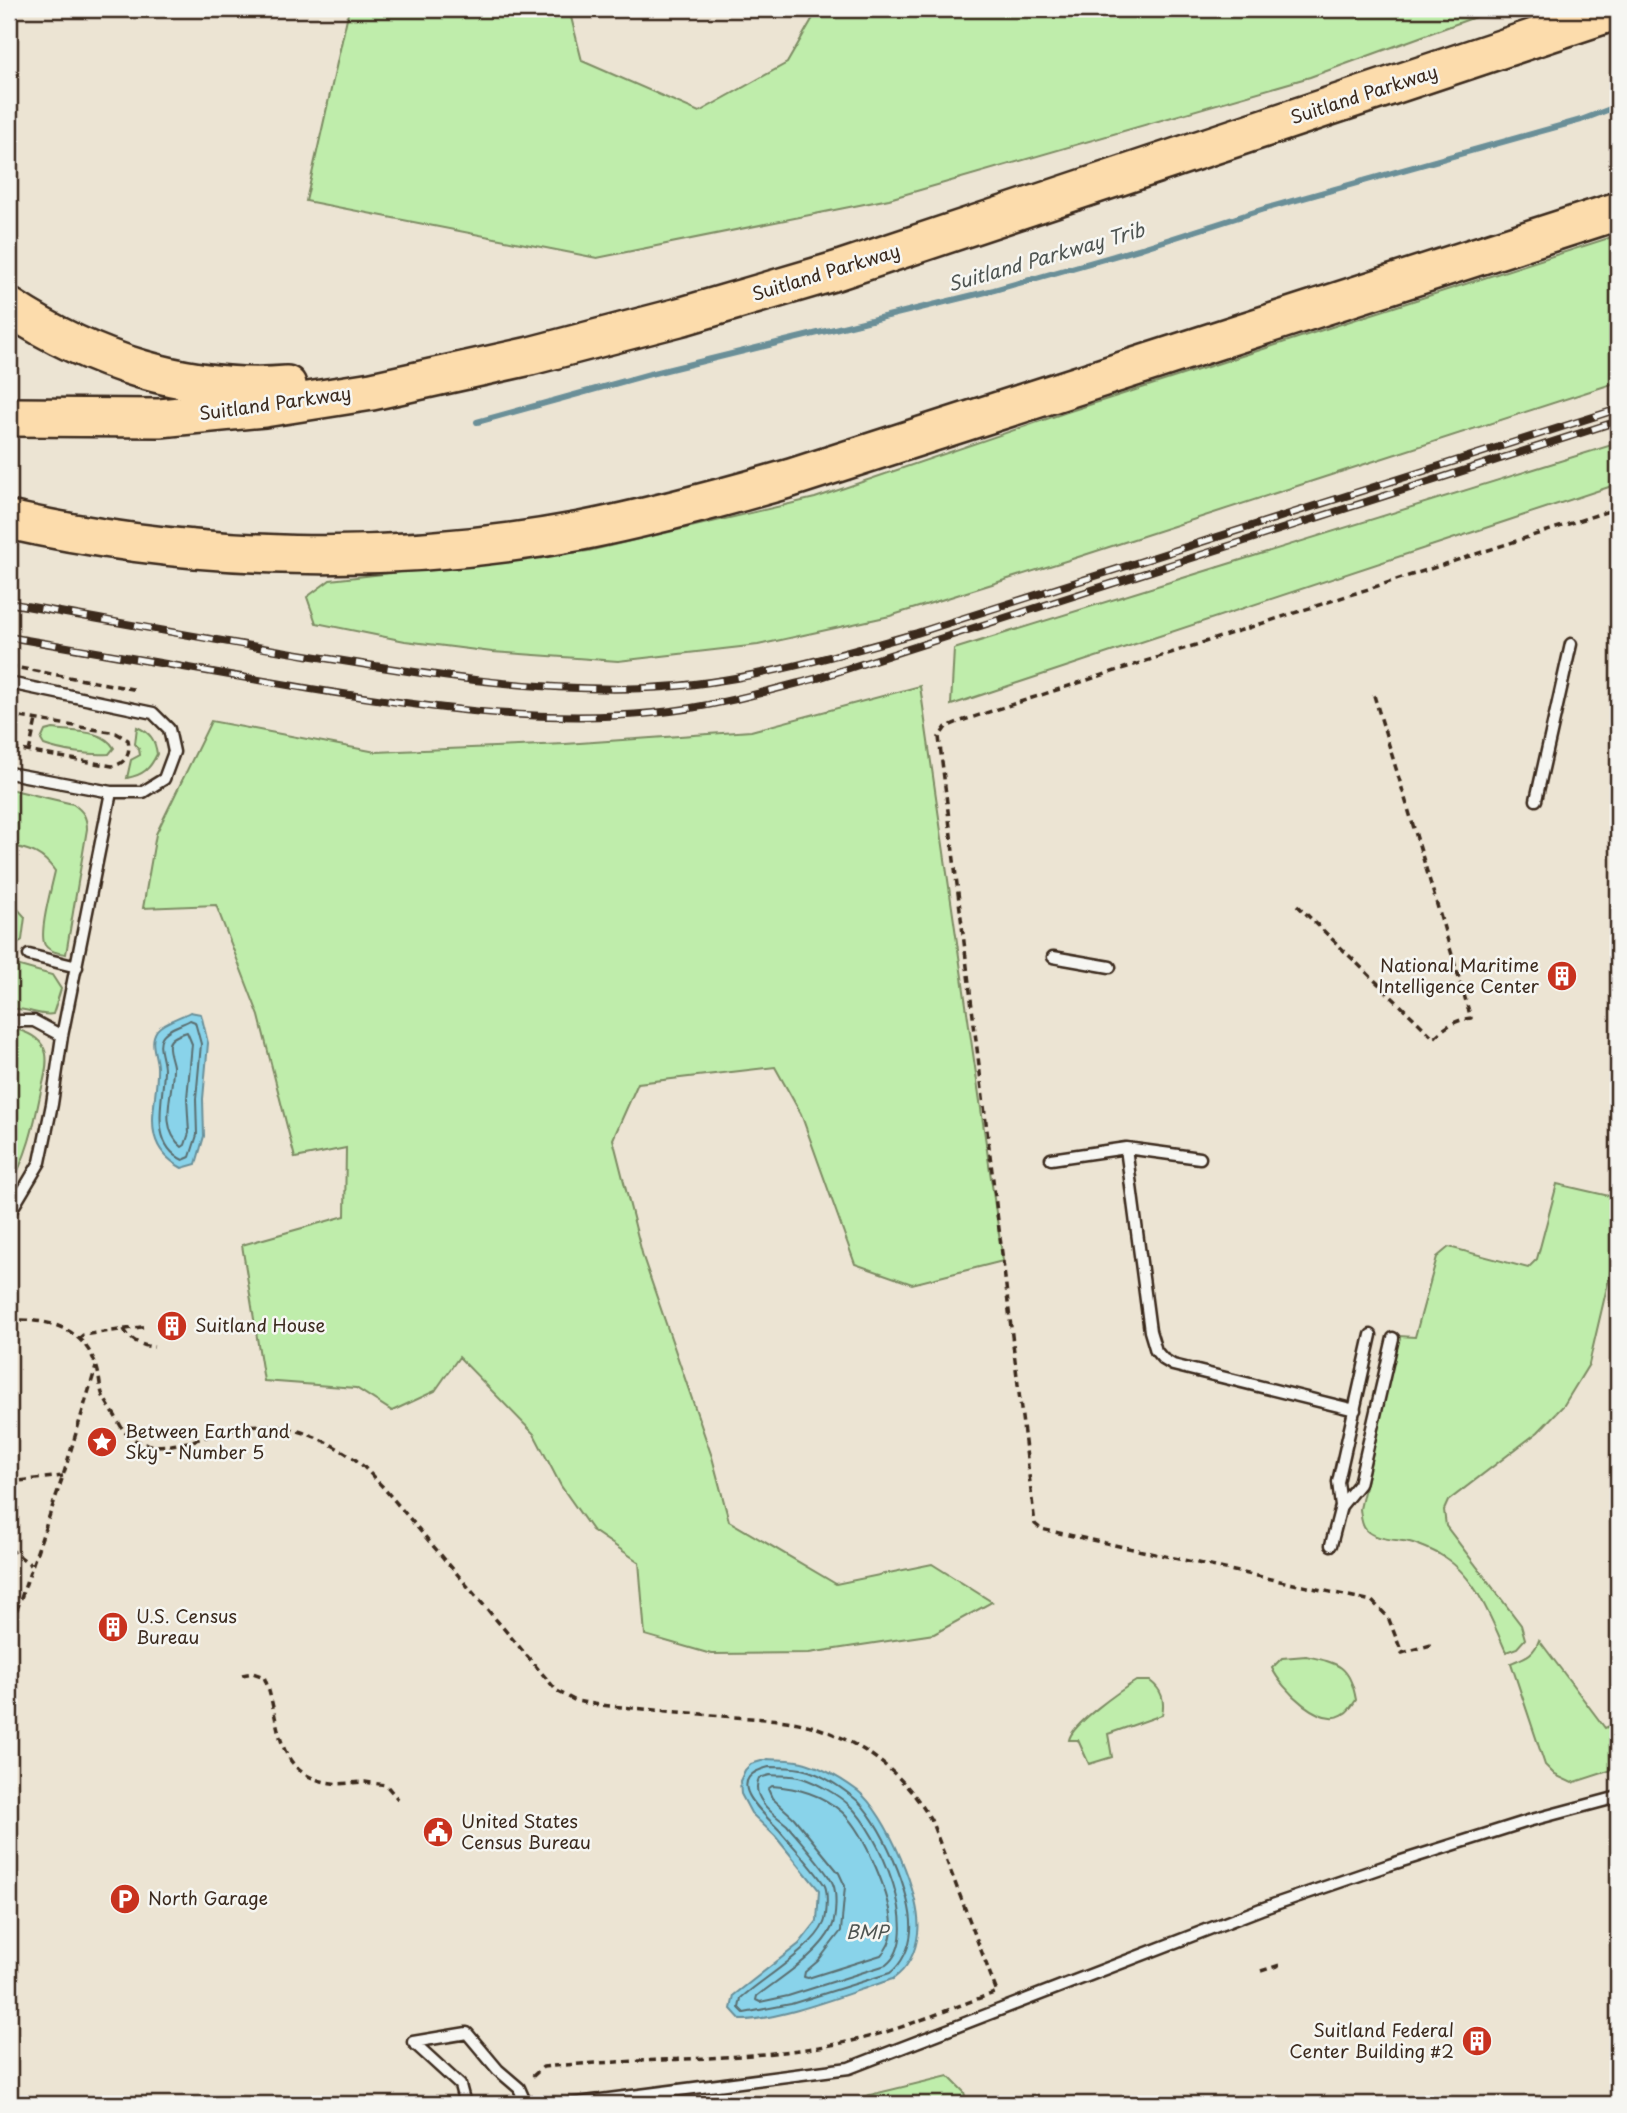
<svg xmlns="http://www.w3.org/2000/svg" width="1627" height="2113" viewBox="0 0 1627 2113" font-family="'Playpen Sans',sans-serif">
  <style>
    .green { fill: #bfedab; stroke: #7d8c64; stroke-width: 2 }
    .water { fill: #89d3ea; stroke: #6a8f98; stroke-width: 2 }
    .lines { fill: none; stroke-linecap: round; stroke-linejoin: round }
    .shore { stroke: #5a6e70; stroke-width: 2 }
    .stream { stroke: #6a8f98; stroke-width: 6 }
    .lane-casing { stroke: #3b2a1e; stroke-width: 15 }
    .highway-casing { stroke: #3b2a1e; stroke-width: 42 }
    .path { stroke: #3b2a1e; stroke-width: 3.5; stroke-dasharray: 7 5; stroke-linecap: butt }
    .lane { stroke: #f6f6f2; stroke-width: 10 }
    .highway { stroke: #fcdcac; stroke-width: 37 }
    .rail-casing { stroke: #3b2a1e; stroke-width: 8 }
    .rail { stroke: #f6f6f2; stroke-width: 5; stroke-dasharray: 16; stroke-linecap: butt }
    .labels { text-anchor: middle; stroke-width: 5; stroke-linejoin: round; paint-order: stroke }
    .street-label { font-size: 18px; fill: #3b2a1e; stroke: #f6f6f2 }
    .poi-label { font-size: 18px; fill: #3b2a1e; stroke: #f6f6f2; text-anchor: start }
    .water-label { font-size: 19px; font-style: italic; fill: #4e5451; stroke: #f6f6f2 }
  </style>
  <rect width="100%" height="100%" fill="#ece4d3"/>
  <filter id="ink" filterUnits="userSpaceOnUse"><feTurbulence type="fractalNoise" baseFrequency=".0143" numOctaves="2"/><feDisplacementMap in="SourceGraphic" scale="14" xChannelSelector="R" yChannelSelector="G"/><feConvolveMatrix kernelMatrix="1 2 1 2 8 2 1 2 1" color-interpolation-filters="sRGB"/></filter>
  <g filter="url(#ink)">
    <path class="green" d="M349 9H569L582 61 699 112 787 63 818 9H1497L1310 77 889 199 597 258 306 201Z
      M1618 235V382L1072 559 890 616 758 645 618 661 492 652 405 641 316 623 307 597 330 580 588 551 815 498 1067 412Z
      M1618 443V484L951 705 954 649Z
      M920 686 1003 1261 912 1284 855 1264 801 1114 775 1067 638 1083 613 1139 643 1257 712 1457 729 1521 836 1584 932 1564 992 1602 934 1634 809 1653 711 1654 645 1635 639 1562 592 1530 561 1486 534 1434 459 1357 435 1391 392 1411 356 1388 264 1381 242 1245 345 1216 346 1148 295 1158 259 1016 216 905 143 908 156 834 211 721 376 752 565 744 751 731Z
      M137 727C151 733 155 740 157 754 150 769 143 775 127 778L131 760 140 755 139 749 135 744Z
      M53 729C73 732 103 729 114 748L109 754C89 755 63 752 44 745L41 740 45 731Z
      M9 789 73 804C83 811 87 817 87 829L66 954C59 953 50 952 45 945 38 934 52 886 55 871 42 852 30 850 9 845Z
      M16 907 25 917 22 940 17 945H9V908Z
      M9 963 52 975 61 989 53 1014C41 1017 26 1007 9 1009Z
      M19 1030C31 1034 43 1040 46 1054 48 1066 44 1080 41 1091 34 1126 27 1157 9 1188V1033Z
      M1557 1184 1618 1198V1240L1589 1364 1564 1405 1538 1432 1448 1501 1444 1510 1446 1526 1521 1625 1525 1639 1517 1648 1506 1652C1490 1616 1475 1574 1439 1554 1431 1550 1422 1546 1413 1543 1400 1539 1377 1541 1366 1530 1361 1525 1361 1516 1360 1509L1399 1336 1415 1337 1437 1257 1449 1247 1528 1268 1537 1259Z
      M1539 1640 1605 1728 1618 1722V1768L1572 1783 1555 1775 1545 1765 1511 1663C1525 1657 1534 1655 1539 1640Z
      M1306 1656C1338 1663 1350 1665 1356 1700 1353 1704 1349 1711 1345 1713 1321 1730 1281 1688 1272 1668L1282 1658Z
      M1136 1681H1150C1162 1690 1165 1700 1162 1715L1108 1734 1112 1757 1089 1764 1078 1740H1069C1072 1724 1121 1690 1136 1681Z
      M948 2076 964 2092 967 2104H818L841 2102Z"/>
    <path class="water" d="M190 1012 201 1014 208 1043 203 1099 204 1136 196 1164 182 1168C136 1143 159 1104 157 1066 156 1053 149 1042 157 1030 163 1022 181 1017 190 1012Z
      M768 1759C780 1760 794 1759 806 1763 823 1768 843 1780 858 1791 886 1813 923 1898 918 1933 916 1952 908 1968 893 1979 851 1992 783 2020 741 2020L731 2009 734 1995 799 1944 817 1921 819 1890 775 1836 751 1813 741 1794 740 1781 745 1770 751 1764Z"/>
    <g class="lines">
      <path class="shore" d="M190 1020 195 1022 201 1044 196 1099 197 1135 190 1157 183 1160C148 1144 164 1098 164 1069 164 1059 157 1046 162 1037 167 1028 182 1025 190 1020Z
        M187 1032 192 1044 187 1098 189 1133 185 1145 182 1147C157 1127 174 1093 173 1066 172 1059 168 1051 169 1044 170 1037 181 1034 187 1032Z
        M769 1767C779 1767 791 1767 801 1769 818 1772 839 1786 853 1797 880 1817 914 1897 911 1931 910 1947 902 1964 890 1973L791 2004 744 2013 739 2008 741 1998C762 1979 814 1948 824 1923 827 1916 828 1893 825 1886 818 1873 791 1844 781 1832 765 1814 719 1779 769 1767Z
        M770 1775C780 1776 793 1775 802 1778 817 1783 837 1794 849 1805 878 1831 925 1935 886 1965L788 1996 760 2002 756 2000 757 1996C780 1978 820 1954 832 1927 836 1918 837 1893 833 1884 829 1873 796 1836 787 1825 779 1818 769 1812 763 1803 757 1795 755 1787 759 1778Z
        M772 1786C798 1788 821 1794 842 1812 864 1832 894 1901 892 1931 891 1940 887 1949 881 1955L808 1978 804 1977 805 1972 818 1961 841 1931 845 1886 839 1873 794 1818 772 1798 768 1789Z"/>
      <path class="stream" d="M477 422 650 374 994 290 1142 248 1264 209 1581 120 1618 106"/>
      <g class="lane-casing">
        <path id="lane" d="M9 683 153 713 169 729 174 752 164 779 143 792H111L9 773
          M1536 800 1571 644
          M29 955 77 967
          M1053 957 1110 967
          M9 1021H34L62 1036
          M1126 1148 1150 1331 1156 1351 1163 1359 1173 1365 1355 1410
          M1051 1159 1126 1148 1200 1158
          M9 1214 40 1162 52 1104 62 1036 111 792
          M1341 1506 1359 1484 1393 1338
          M1331 1545 1341 1506 1338 1482 1371 1335
          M465 2104 460 2085 413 2042 467 2033 498 2070 519 2088 526 2104
          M570 2104 849 2068 1261 1909 1389 1865 1528 1821 1618 1797"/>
      </g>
      <g class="highway-casing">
        <path id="highway" d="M9 307C91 361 188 393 287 385
          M9 417 160 418 264 408 372 391 530 356 683 316 836 271 1618 10
          M9 520C194 562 394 566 581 531 652 517 722 498 791 478L1618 211"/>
      </g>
      <path class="path" d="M9 666 138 690
        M9 715 116 733 128 740C131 753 126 764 112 766L9 748
        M29 752 36 720
        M1297 905 1434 1038C1446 1026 1455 1020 1471 1018L1373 692
        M9 1320C46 1319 81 1325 96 1365 100 1375 99 1386 103 1396 106 1402 110 1408 114 1414 120 1424 123 1433 133 1439 165 1458 214 1431 247 1426 285 1421 325 1438 356 1460 365 1467 374 1478 382 1486L557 1691 576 1701 600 1705C641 1709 682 1712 722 1716 755 1719 792 1718 823 1730 869 1747 906 1777 931 1820L997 1992C950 2008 904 2029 856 2040 753 2063 647 2057 543 2067L532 2077
        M124 1329C129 1340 142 1346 154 1347
        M78 1339 83 1335 148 1326
        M9 1482 63 1476
        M9 1548 31 1565
        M9 1633 63 1476 96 1367
        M1431 1645 1402 1653 1388 1617 1372 1601 1041 1529 1035 1524 939 737 946 727 958 722 1618 508
        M242 1675 253 1673 264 1677C282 1719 271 1775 332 1783 342 1785 354 1782 365 1782 372 1783 379 1784 386 1785L398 1799
        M1261 1971 1280 1965"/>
      <use href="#lane" class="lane"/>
      <use href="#highway" class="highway"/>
      <g class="rail-casing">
        <path id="rail" d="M9 603C118 622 227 643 337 660 441 677 543 692 648 688 739 684 829 658 917 633L1618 409
          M9 637C110 654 210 672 311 689 424 707 538 724 653 713 709 708 764 692 818 678L1618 421"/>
      </g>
      <use href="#rail" class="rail"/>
    </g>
  </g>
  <defs>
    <g id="building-disc" transform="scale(1.575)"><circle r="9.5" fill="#c8321e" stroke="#f6f6f2"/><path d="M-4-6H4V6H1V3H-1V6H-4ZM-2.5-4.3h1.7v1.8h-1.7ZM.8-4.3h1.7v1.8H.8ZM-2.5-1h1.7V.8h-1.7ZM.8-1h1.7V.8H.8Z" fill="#fff"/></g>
    <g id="sight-disc" transform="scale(1.575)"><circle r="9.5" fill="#c8321e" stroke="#f6f6f2"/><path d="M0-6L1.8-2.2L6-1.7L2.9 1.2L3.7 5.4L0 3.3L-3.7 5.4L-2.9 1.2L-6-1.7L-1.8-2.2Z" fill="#fff"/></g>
    <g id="civic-disc" transform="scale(1.575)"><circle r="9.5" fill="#c8321e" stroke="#f6f6f2"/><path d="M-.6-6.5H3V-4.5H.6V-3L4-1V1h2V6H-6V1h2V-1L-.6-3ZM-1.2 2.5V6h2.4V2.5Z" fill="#fff"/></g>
    <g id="parking-disc" transform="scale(1.575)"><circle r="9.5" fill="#c8321e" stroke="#f6f6f2"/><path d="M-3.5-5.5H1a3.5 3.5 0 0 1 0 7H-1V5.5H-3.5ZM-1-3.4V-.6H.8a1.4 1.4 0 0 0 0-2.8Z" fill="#fff"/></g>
  </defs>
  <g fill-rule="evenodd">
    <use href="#building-disc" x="1562" y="976"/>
    <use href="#building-disc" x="172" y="1326"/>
    <use href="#sight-disc" x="102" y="1442"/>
    <use href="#building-disc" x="113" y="1627"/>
    <use href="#civic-disc" x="438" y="1832"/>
    <use href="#parking-disc" x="125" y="1899"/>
    <use href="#building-disc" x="1477" y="2041"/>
  </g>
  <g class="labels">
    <g class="street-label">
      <text transform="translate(1364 95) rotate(-18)" y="6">Suitland Parkway</text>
      <text transform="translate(826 273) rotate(-17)" y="6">Suitland Parkway</text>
      <text transform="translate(275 404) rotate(-8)" y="6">Suitland Parkway</text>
    </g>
    <g class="poi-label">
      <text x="1539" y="972" text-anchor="end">National Maritime<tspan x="1539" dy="21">Intelligence Center</tspan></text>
      <text x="195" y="1332">Suitland House</text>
      <text x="125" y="1438">Between Earth and<tspan x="125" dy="21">Sky - Number 5</tspan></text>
      <text x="136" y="1623">U.S. Census<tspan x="136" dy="21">Bureau</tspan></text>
      <text x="461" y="1828">United States<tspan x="461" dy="21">Census Bureau</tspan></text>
      <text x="148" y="1905">North Garage</text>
      <text x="1454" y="2037" text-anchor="end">Suitland Federal<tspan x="1454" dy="21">Center Building #2</tspan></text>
    </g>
    <g class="water-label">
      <text transform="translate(1046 257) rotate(-16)" y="7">Suitland Parkway Trib</text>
      <text x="867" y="1939">BMP</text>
    </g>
  </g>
  <rect width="1627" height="2113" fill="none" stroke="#f6f6f2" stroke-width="35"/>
  <rect x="18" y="18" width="1592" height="2078" fill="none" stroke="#3b2a1e" stroke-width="2.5" filter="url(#ink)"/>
</svg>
